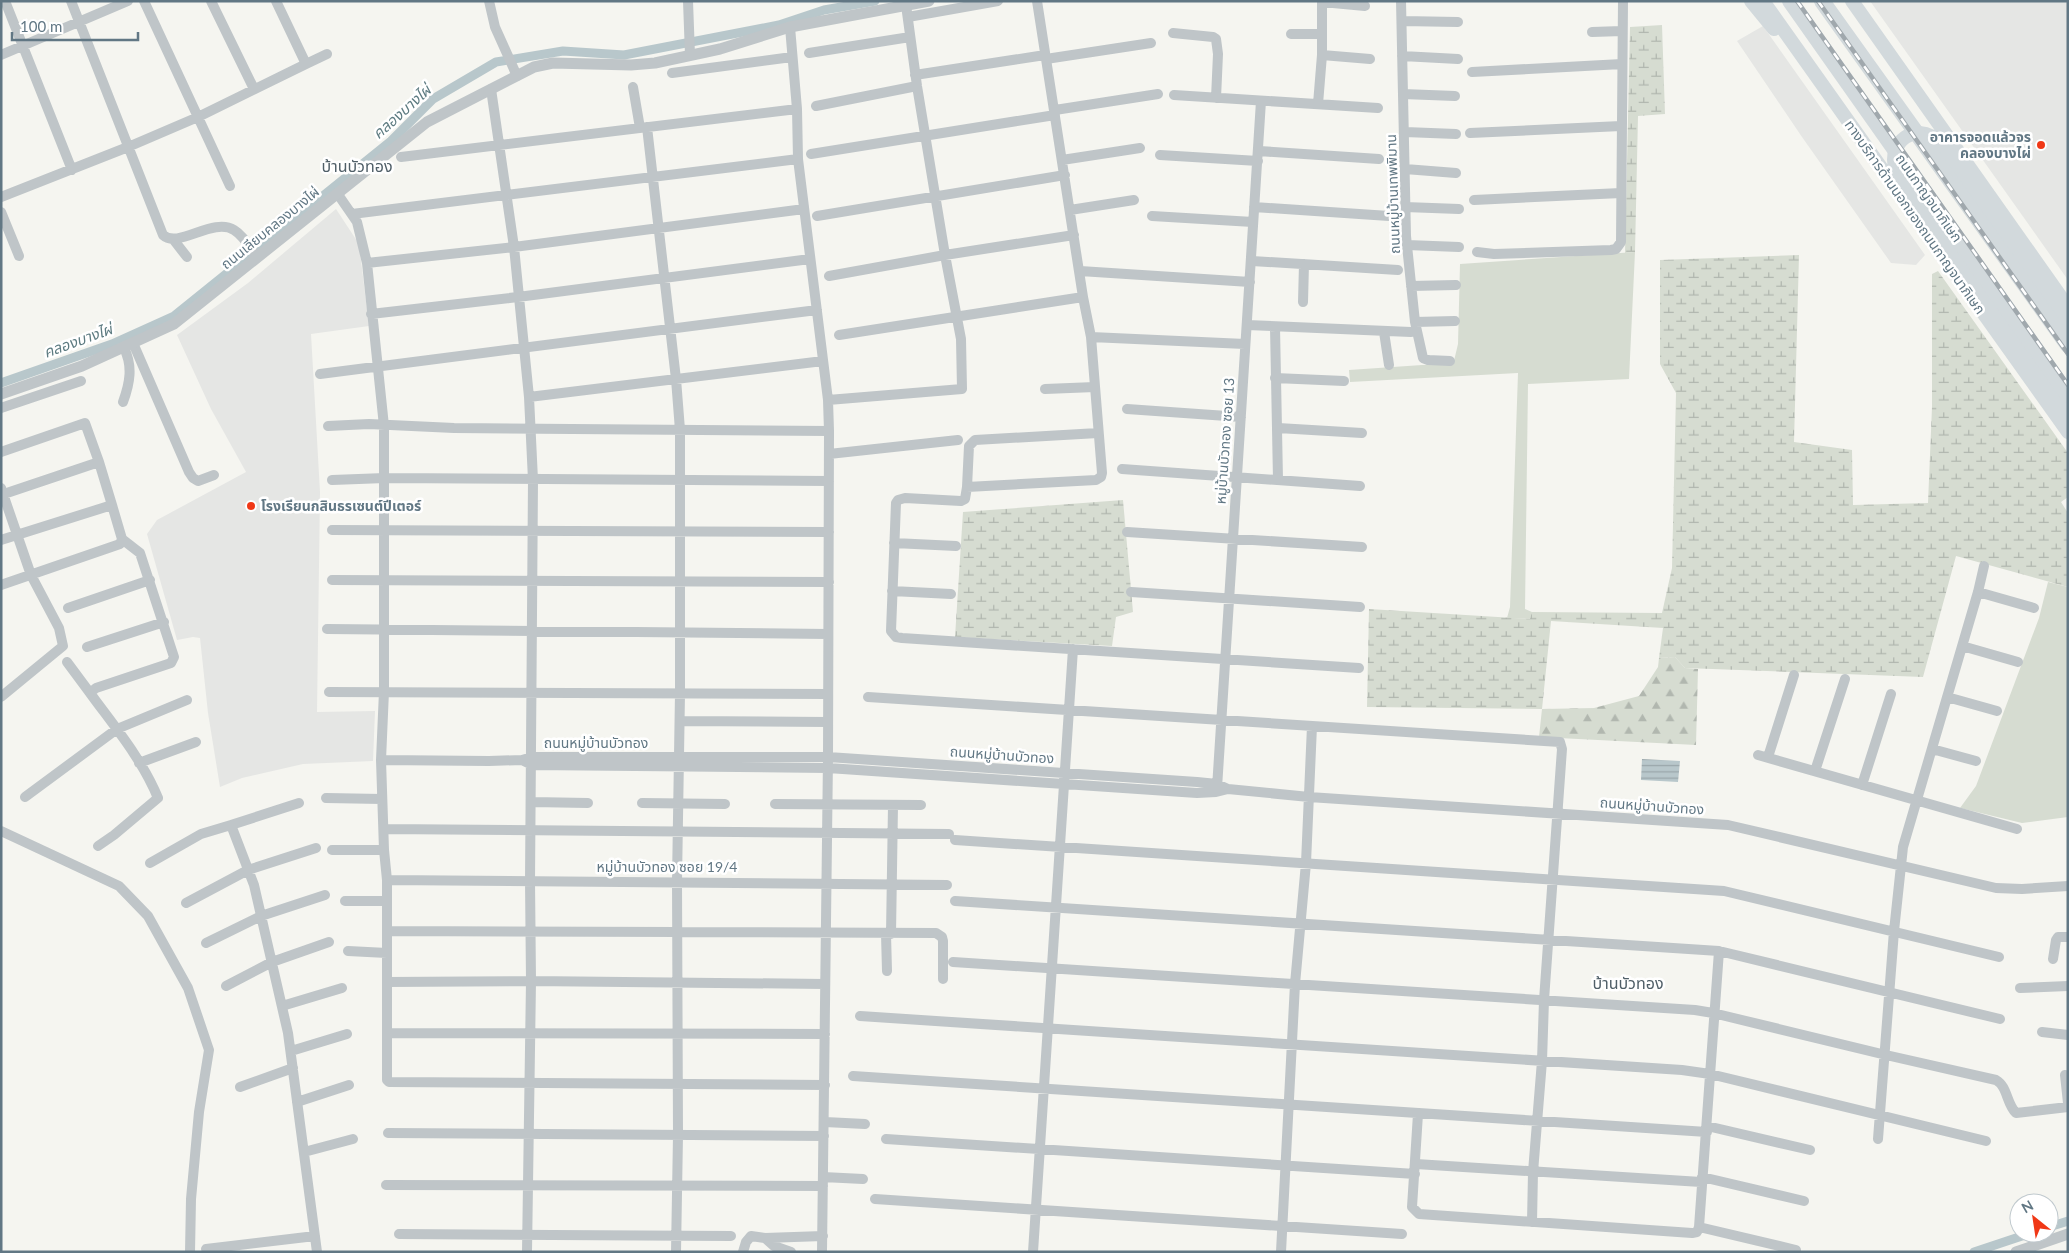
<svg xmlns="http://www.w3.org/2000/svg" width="2069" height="1253" viewBox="0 0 2069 1253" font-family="Lato,'Noto Sans Thai',sans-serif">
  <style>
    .built { fill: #e5e6e4 }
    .green { fill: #d6dcd1 }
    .forest { fill: url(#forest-firs) }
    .wetland { fill: url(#wetland-marsh) }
    .water { fill: url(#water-rules) }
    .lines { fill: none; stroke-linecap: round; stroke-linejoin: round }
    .canal { stroke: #b8c7cb; stroke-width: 9 }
    .minor { stroke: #bfc5c8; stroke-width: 10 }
    .tertiary { stroke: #bfc5c8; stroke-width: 11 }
    .secondary { stroke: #d2d9dc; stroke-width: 14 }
    .trunk { stroke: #d2d9dc; stroke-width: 16 }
    .rail-casing { stroke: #a0a8ad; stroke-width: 4.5 }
    .rail { stroke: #fff; stroke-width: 2.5; stroke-dasharray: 8; stroke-linecap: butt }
    .poi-dot { fill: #f03816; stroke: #fff; stroke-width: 2 }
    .labels { text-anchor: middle; stroke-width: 5; stroke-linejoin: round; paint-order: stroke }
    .poi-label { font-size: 14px; font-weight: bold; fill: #617784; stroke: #fff; text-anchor: end }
    .street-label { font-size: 14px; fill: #617784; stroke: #fff }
    .water-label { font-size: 15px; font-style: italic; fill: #5d7b81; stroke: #fff }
    .quarter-label { font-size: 16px; fill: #505f68; stroke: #fff }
  </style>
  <defs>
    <pattern id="forest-firs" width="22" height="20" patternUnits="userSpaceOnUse" patternTransform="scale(1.25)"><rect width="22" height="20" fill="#d6dcd1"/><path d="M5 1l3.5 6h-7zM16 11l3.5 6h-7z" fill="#b1b7af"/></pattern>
    <pattern id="wetland-marsh" width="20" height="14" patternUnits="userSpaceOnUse" patternTransform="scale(1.25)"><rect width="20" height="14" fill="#d6dcd1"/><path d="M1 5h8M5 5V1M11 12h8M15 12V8" fill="none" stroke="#b1b7af"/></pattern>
    <pattern id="water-rules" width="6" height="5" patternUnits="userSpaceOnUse" patternTransform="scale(1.25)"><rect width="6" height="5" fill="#b8c7cb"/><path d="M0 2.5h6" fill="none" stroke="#99a6aa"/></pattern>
  </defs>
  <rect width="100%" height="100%" fill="#f5f5f0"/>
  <path class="built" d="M1870 1H2068V280Z
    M1763 26 1925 255 1916 265 1891 263 1802 137 1737 41Z
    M336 209 359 244 369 326 311 334 320 492 317 712 375 711 373 761 303 764 242 778 220 787 208 713 200 638 193 637 177 640 147 534 157 520 246 472 211 409 177 335 248 283Z"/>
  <path class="green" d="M1635 252 1629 379 1528 384 1525 609 1532 612 1531 619 1507 618 1510 607 1518 373 1350 382 1349 370 1422 365H1453L1458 344 1460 264Z
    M2048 582 2068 587V817L2022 823 1960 808 1976 786 2039 618Z"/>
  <path class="forest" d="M1675 657 1685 668 1698 669 1696 745 1539 737 1542 709 1594 708 1639 696 1658 667 1659 658Z"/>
  <path class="wetland" d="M1662 25 1665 114 1638 116 1635 252 1625 253 1630 27Z
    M1799 255 1794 442 1852 450 1853 505 1928 503 1932 407V274L1938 271 2068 453V497L2061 502 2068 513V587L1956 556 1923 677 1685 668 1675 657 1659 658 1663 628 1551 621 1542 709 1367 707 1369 609 1530 619 1532 612 1662 613 1672 568 1676 393 1660 364V260Z
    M1123 500 1133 612 1116 617 1112 646 955 637 963 512Z"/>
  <path class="water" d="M1642 759 1680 761 1678 782 1641 780Z"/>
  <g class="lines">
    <path class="canal" d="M1 383 112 344 174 316 391 141 433 99 496 62 563 51 624 55 779 25 824 10 875 1
      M2049 1227 2068 1221
      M1974 1252 2031 1233"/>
    <path class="minor" d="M5 1 72 170
      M71 1 163 235C178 249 213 217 234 230 244 236 251 249 257 257
      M144 1 230 186
      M211 1 254 89
      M489 1 495 27 517 76
      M688 1 690 55
      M1037 1 1083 297 1091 337 1102 473 1101 477 1096 480 967 487 965 499 961 501 905 498 898 500 896 503 891 631 896 637 902 638 1359 668
      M1401 1 1406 236 1415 322 1423 358 1428 360 1450 361
      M1322 2 1365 6
      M908 17 998 1
      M1402 21 1458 22
      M790 27 797 109 798 159 828 400 829 431 828 757 822 1252
      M1592 32 1622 31
      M1173 33 1213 37 1216 39 1218 54 1216 98
      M1291 34H1322
      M809 53 910 37
      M1 55 128 1
      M1322 55 1370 59
      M1402 56 1458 59
      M1046 59 1151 43
      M306 64 327 54
      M1472 72 1622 64
      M672 73 792 57
      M915 75 1045 55
      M633 87 640 128
      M491 89 514 247 529 397 533 480 530 881 531 981 527 1252
      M1403 94 1455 96
      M1174 95 1378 108
      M1318 104 1322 55V1
      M816 106 917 86
      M1055 110 1158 94
      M647 127 676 379 680 430V693L677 881 678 1135 676 1252
      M1405 132 1456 134
      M1470 133 1621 126
      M1259 151 1379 159
      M811 154 1055 115
      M1160 155 1258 161
      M401 157 797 109
      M1062 160 1140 148
      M1405 169 1456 173
      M337 193 357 222 367 263 384 426V691L381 760 384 850 387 880V1080L389 1082 825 1085
      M1 197 128 147 198 117 306 64 276 1
      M1474 200 1621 193
      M1254 207 1389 216
      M1405 207 1459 209
      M1070 210 1134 200
      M1 212 19 256
      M352 214 798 159
      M817 216 1065 175
      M1152 216 1253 222
      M173 239 187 257
      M1407 245 1459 247
      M1477 252 1494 254 1611 250 1616 249 1621 242 1623 1
      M1252 261 1398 270
      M367 263 514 247 804 209
      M1080 271 1250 282
      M829 276 945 255 1074 235
      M1411 286 1456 285
      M1303 302 1304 264
      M371 314 518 297 810 259
      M1415 322 1455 321
      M1247 325 1411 332
      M1275 327 1278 480
      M1384 332 1389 365
      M839 335 1083 297
      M1091 337 1245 344
      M133 343 189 472 193 478 198 481 214 475
      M320 374 817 310
      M1275 378 1344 381
      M1045 389 1095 387
      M529 397 823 361
      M828 400 962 389 961 339 945 255 917 86 906 5
      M123 402C130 383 133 366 124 348
      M1 408 81 381
      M1127 409 1241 417
      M328 426 369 424 454 428 829 431
      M1278 428 1362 433
      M1 452 85 423 99 462 1 495
      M829 454 958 440
      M1122 469 1360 486
      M332 480 385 478 829 481
      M967 487 969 446 975 440 1098 433
      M1 488 31 575 59 628 63 646 1 697
      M332 530 829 532
      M1127 532 1362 547
      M1 540 112 505 99 462
      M894 543 956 546
      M332 580 829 582
      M1 585 120 544 122 539 112 505
      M892 591 951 594
      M1131 592 1360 607
      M1978 592 2034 608
      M68 608 150 580
      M327 629 828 634
      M1962 646 2018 662
      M87 647 164 622
      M67 662 90 693 96 688 171 663 174 657 140 553 122 539
      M329 692 828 694
      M90 693C114 726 142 759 158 798L114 835 98 846
      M868 697 1560 742 1562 749 1544 1000 1542 1061 1533 1172 1532 1222
      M1947 697 1997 711
      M680 721 828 722
      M1932 749 1976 761
      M1758 755 2017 829
      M1768 757 1794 675
      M381 760 489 761 522 760 532 757H828L1197 782 1217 784 1228 789
      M522 760 532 765 828 768 1197 793 1216 792 1228 789 1309 797 1728 825 1996 888 2022 889 2068 886
      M139 763 196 742
      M1815 771 1845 679
      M1862 785 1891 694
      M1217 788 1261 101
      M25 797 117 729 187 700
      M326 798 382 799
      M532 802 588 803
      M642 803 725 804
      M775 804 921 805
      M231 825 299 803
      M384 829 949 834
      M1 831 119 886 148 916 188 988 209 1050 199 1112 191 1199 190 1252
      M955 840 1724 891 1999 957
      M332 850H384
      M150 863 201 834 231 825 254 885 288 1033 317 1252
      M387 880 947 885
      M345 901H387
      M955 901 1719 951 2000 1019
      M186 903 248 870 316 848
      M387 931 936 933 942 937 943 941V979
      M886 934 887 971
      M891 934 893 805
      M206 943 261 916 325 895
      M348 951 387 953
      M2053 959 2056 940 2058 937H2068
      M953 962 1695 1010 1713 1013 1886 1055 1996 1080C2008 1087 2006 1103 2016 1113L2068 1107
      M387 982 531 981 825 984
      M226 986 272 962 329 942
      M2020 988 2068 986
      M282 1006 342 988
      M860 1016 1682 1070 1710 1074 1986 1141
      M2042 1032 2068 1035
      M387 1033 825 1034
      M291 1051 347 1034
      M2065 1075 2068 1103
      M853 1076 1707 1132
      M240 1087 293 1068
      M297 1102 349 1085
      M1418 1114 1412 1207 1419 1214 1692 1233 1697 1232 1699 1227 1719 951
      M825 1122 865 1124
      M1707 1126 1810 1150
      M388 1133 824 1136
      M886 1139 1415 1174
      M1878 1139 1894 931 1903 847 1978 592 1984 566
      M304 1152 353 1139
      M1416 1164 1701 1182
      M823 1177 863 1179
      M1702 1177 1804 1201
      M386 1185 823 1186
      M875 1199 1402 1234
      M1699 1227 1796 1250
      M399 1234 731 1236
      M765 1238 774 1246 791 1252
      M206 1249 315 1236
      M743 1252 746 1242 751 1236 765 1238 823 1236
      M1033 1252 1073 649
      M1281 1252 1295 984 1306 863 1312 726"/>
    <path class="tertiary" d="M1 394 82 366 174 324 427 122 534 67 553 63 631 65 655 63 720 49 790 27 929 1
      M2016 1252 2068 1234"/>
    <path class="secondary" d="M1751 1 1774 29
      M1763 1 1919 221
      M1852 1 2068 307
      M1954 272 2068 432
      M2068 326 1939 142C1916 120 1886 142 1896 171L1943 241 2068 412"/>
    <path class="trunk" d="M1790 1 2068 395
      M1822 1 2068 345"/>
    <g class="rail-casing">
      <path id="rail" d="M1797 1 2068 385
        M1818 1 2068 354"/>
    </g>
    <use href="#rail" class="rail"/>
  </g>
  <g class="poi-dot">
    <circle cx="2041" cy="145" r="5"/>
    <circle cx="251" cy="506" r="5"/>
  </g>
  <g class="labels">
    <g class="poi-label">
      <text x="2031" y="142">อาคารจอดแล้วจร<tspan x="2031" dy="16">คลองบางไผ่</tspan></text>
      <text x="261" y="511" text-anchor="start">โรงเรียนกสินธรเซนต์ปีเตอร์</text>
    </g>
    <g class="street-label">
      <text transform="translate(1393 194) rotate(-92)" y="5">ถนนหมู่บ้านเทพพิมาน</text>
      <text transform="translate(1929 198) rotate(55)" y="5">ถนนกาญจนาภิเษก</text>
      <text transform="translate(1915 217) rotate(55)" y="5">ทางบริการด้านนอกของถนนกาญจนาภิเษก</text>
      <text transform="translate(270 228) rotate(-39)" y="5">ถนนเลียบคลองบางไผ่</text>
      <text transform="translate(1225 441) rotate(-86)" y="5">หมู่บ้านบัวทอง ซอย 13</text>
      <text x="596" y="748">ถนนหมู่บ้านบัวทอง</text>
      <text transform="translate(1002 755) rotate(4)" y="5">ถนนหมู่บ้านบัวทอง</text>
      <text transform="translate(1652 806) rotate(4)" y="5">ถนนหมู่บ้านบัวทอง</text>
      <text x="667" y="872">หมู่บ้านบัวทอง ซอย 19/4</text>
    </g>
    <g class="water-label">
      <text transform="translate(402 112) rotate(-42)" y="5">คลองบางไผ่</text>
      <text transform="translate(78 341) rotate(-20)" y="5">คลองบางไผ่</text>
    </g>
    <g class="quarter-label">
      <text x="357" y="172">บ้านบัวทอง</text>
      <text x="1628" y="989">บ้านบัวทอง</text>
    </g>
  </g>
  <rect width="2069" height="1253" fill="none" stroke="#617784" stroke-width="5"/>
  <g transform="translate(2034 1218) rotate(330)"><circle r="24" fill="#ffffff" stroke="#c0c9ce"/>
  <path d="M0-4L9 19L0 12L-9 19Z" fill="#f03816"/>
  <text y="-8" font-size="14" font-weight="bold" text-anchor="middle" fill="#617784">N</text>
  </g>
  <path d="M12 32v8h126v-8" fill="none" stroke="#617784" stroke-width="2.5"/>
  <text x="20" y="32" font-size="15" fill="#617784" stroke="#ffffff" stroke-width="4" paint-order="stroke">100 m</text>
</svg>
